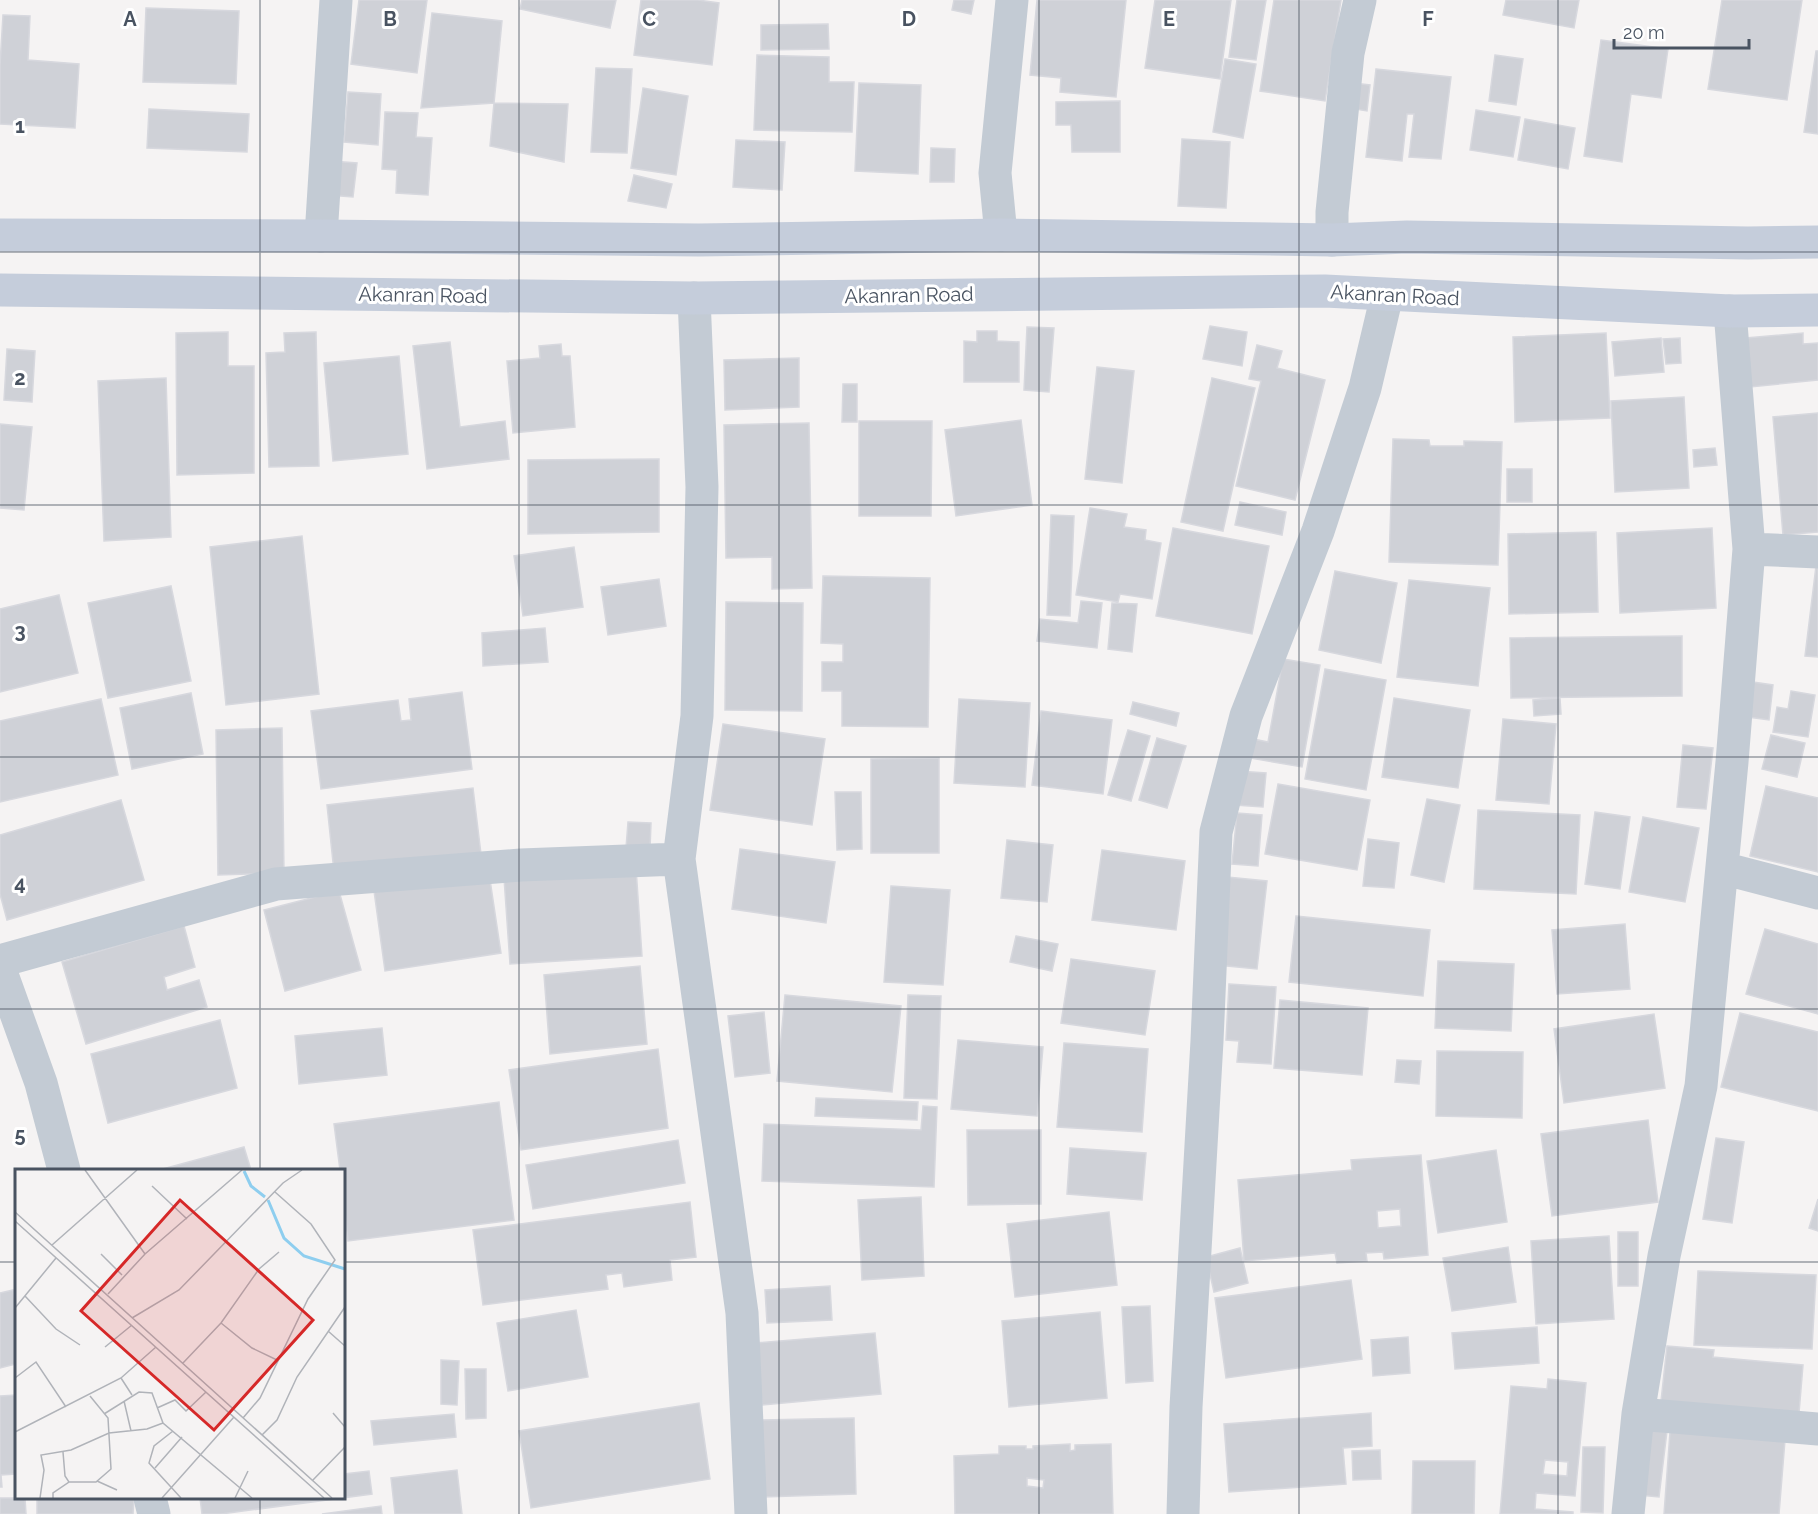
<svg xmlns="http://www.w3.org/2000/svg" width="1818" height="1514" viewBox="0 0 1818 1514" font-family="Raleway,sans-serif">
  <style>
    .building { fill: #cfd1d7; stroke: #d7d8de; stroke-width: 1.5; fill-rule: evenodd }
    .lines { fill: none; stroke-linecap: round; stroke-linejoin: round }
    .minor { stroke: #c3cbd4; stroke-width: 33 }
    .secondary { stroke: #c5cddb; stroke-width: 33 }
    .grid { fill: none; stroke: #495361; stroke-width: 1.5; stroke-opacity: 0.55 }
    .labels { text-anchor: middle; stroke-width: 6; stroke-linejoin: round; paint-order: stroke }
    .street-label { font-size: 20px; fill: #495361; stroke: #fff }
    .inset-river { fill: none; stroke: #8eceef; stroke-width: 3 }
    .inset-road { fill: none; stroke: #b0b3b9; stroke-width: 1.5 }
    .view { fill: #d62828; fill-opacity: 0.15; stroke: #d62828; stroke-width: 3 }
    .inset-edge { fill: none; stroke: #495361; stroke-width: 3 }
    .grid-label { font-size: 20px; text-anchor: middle; font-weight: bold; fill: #495361; stroke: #fff; stroke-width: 6; stroke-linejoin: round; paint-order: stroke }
  </style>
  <rect width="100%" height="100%" fill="#f5f3f3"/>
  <path class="building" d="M359 0H427L417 73 351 64Z
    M522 0H616L610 28 520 9Z
    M641 0H698L719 3 712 65 634 55Z
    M954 0H974L971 14 952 10Z
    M1037 0H1126L1116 97 1060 92 1061 78 1030 75Z
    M1155 0H1231L1220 79 1145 68Z
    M1237 0H1266L1256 60 1229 57Z
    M1274 0H1341L1325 101 1260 91Z
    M1506 0H1579L1574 28 1503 15Z
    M1722 0H1802L1787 100 1708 89Z
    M146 8 239 11 236 84 143 82Z
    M432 13 502 21 494 103 421 108Z
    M3 15 30 16 28 60 79 64 75 128 0 124V65Z
    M828 24 829 49 761 50V25Z
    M1601 40 1668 49 1661 98 1631 94 1622 162 1584 156Z
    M1816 51H1818V134L1804 132Z
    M757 55 829 57V82H854L852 132 754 130Z
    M1495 55 1523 59 1516 105 1489 101Z
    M1225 59 1256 64 1243 138 1213 132Z
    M596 68 632 69 627 153 591 152Z
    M1376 69 1451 77 1441 159 1409 157 1414 114H1407L1402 161 1366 157Z
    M859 83 921 85 918 174 855 171Z
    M1353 83 1370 85 1367 111 1349 108Z
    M643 88 688 96 676 175 631 168Z
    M348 92 381 94 378 145 344 142Z
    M1120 101V152H1072L1071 125H1056V102Z
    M494 103 568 104 564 162 490 146Z
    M149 109 249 114 247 152 147 148Z
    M1476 110 1520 117 1513 157 1470 150Z
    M385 112 418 113 416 137 432 138 428 195 396 193 397 170 382 169Z
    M1525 119 1575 128 1568 169 1518 160Z
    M1182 139 1230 142 1226 208 1178 206Z
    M736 140 785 142 782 190 733 187Z
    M931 148 955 149 954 182H930Z
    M331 161 357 163 353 197 328 195Z
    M634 175 672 184 666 208 628 201Z
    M1210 326 1247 332 1242 366 1203 359Z
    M1027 327 1054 328 1049 392 1024 390Z
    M977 331H997V341L1019 342V382H964V341L977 342Z
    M228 332V366H254V473L177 475 176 333Z
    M316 332 319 466 269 467 266 353 285 352 284 333Z
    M1606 333 1610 418 1515 422 1513 337Z
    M1803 333V344L1818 343V380L1750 387 1746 338Z
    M1661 338 1664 372 1615 376 1612 342Z
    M1680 338 1681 363 1666 364 1663 339Z
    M450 342 460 427 505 421 509 459 427 469 413 346Z
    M561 344 562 356H570L575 427 513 433 507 361 540 358 539 346Z
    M1257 345 1282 351 1277 368 1325 380 1295 500 1236 486 1261 381 1249 379Z
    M7 349 35 351 32 402 4 400Z
    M399 356 408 454 333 461 324 363Z
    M799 358V407L725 410 724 360Z
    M1097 367 1134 371 1122 483 1085 479Z
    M166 378 171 537 104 541 98 381Z
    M1212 378 1255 388 1223 531 1181 522Z
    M843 384H857V422H842Z
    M1684 397 1689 488 1615 492 1611 401Z
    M1818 413V532L1783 535 1773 417Z
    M1021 420 1032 505 956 516 945 430Z
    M859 421H932L931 516H859Z
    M809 423 812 588 772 589V557L726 558 724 425Z
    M0 424 32 427 24 510 0 508Z
    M1393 439 1429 440 1430 446H1464V441L1502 442 1498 565 1389 562Z
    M1715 448 1717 465 1694 467 1693 450Z
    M659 459V532L528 534V460Z
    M1507 469H1532V502H1507Z
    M1240 502 1286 512 1282 535 1235 525Z
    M1090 508 1127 514 1124 527 1146 530 1145 540 1161 543 1152 599 1120 594 1118 602 1076 595Z
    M1051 515 1074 516 1070 616 1047 615Z
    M1173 528 1269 546 1252 634 1156 616Z
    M1712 528 1716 608 1620 613 1617 533Z
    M1596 532 1598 612 1509 614 1508 534Z
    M302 536 319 694 226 705 210 547Z
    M574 547 583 607 523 616 514 556Z
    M1816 566H1818V657L1805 656Z
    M1335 571 1397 583 1381 663 1319 650Z
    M823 576 930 578 928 727 842 726V691H822V662H843V644L821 643Z
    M659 579 666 626 608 635 601 587Z
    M1409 580 1490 588 1478 686 1397 677Z
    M171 586 191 681 108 698 88 603Z
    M59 595 78 673 0 692V609Z
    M1081 601 1102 603 1097 648 1037 641 1040 619 1078 623Z
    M726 602 803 603 802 711 725 710Z
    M1112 603 1137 604 1132 652 1108 649Z
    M545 628 548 662 483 666 482 633Z
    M1682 636V696L1511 698 1510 638Z
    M1283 659 1320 665 1302 767 1250 758 1253 739 1268 742Z
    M1325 669 1386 680 1366 790 1305 779Z
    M1753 682 1773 685 1769 720 1748 717Z
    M1791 691 1815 695 1808 737 1773 732 1777 707 1788 709Z
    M462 692 472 769 321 789 311 711 398 700 401 721 411 720 409 699Z
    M191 693 203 754 132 769 120 708Z
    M1394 698 1470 710 1458 788 1382 777Z
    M1560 698 1561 714 1534 716 1533 700Z
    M101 699 118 775 0 802V721Z
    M959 699 1030 703 1025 787 954 783Z
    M1133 702 1179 713 1176 726 1130 714Z
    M1041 711 1112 720 1103 794 1032 785Z
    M1503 719 1556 724 1549 804 1496 800Z
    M723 724 825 739 812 825 710 810Z
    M282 728 284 873 218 875 216 730Z
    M1128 730 1150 736 1131 801 1108 795Z
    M1771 735 1805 743 1797 777 1762 769Z
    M1157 738 1186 746 1167 808 1139 800Z
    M1683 745 1713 748 1706 809 1677 807Z
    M939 758V853H871V759Z
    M1238 771 1266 773 1263 807 1235 805Z
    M1278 784 1370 800 1357 870 1265 854Z
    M1766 786 1818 798V872L1750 856Z
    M473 788 481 854 334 872 327 805Z
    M835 792H861L862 849 837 850Z
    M1427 799 1460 805 1444 882 1411 875Z
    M121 800 144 880 7 920 0 894V835Z
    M1478 810 1580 815 1576 894 1474 889Z
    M1595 812 1630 817 1620 889 1585 884Z
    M1237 813 1262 815 1258 866 1232 864Z
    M1643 817 1699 828 1685 902 1629 892Z
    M628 822 651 823 650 849 626 848Z
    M1368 839 1399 843 1394 888 1363 886Z
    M1007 840 1053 845 1047 902 1001 898Z
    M740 849 835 862 826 923 732 909Z
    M1102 850 1185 861 1176 930 1092 920Z
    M636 868 642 956 510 964 504 878Z
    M489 873 501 953 385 971 374 891Z
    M1227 877 1267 881 1257 969 1217 965Z
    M891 886 950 890 943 985 884 982Z
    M339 891 361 970 285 991 264 910Z
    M1296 916 1430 930 1423 996 1289 982Z
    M1625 924 1630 989 1557 994 1552 930Z
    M184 926 195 967 164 977 167 990 199 980 207 1007 86 1044 62 962Z
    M1765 929 1818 944V1014L1746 994Z
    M1016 936 1058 944 1052 971 1010 962Z
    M1071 959 1155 971 1145 1035 1061 1023Z
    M1438 961 1514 964 1511 1031 1435 1028Z
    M640 966 647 1044 550 1054 544 975Z
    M1229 984 1276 987 1271 1064 1237 1062 1239 1041 1226 1040Z
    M785 995 901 1006 892 1092 777 1081Z
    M908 995 941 996 937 1099 904 1098Z
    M1280 1000 1368 1008 1362 1075 1274 1068Z
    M764 1012 770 1073 735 1077 728 1016Z
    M1740 1013 1818 1032V1111L1721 1087Z
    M1654 1014 1665 1088 1564 1103 1554 1029Z
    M220 1020 237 1088 108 1123 91 1054Z
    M382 1028 387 1075 299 1084 295 1036Z
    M958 1040 1043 1047 1037 1116 951 1109Z
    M1064 1043 1148 1049 1142 1132 1057 1127Z
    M658 1049 668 1128 521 1150 509 1070Z
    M1437 1051 1523 1052 1522 1118 1436 1116Z
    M1397 1060 1421 1061 1419 1084 1395 1082Z
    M816 1098 918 1102 917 1120 815 1116Z
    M499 1102 514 1220 348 1241 344 1203V1170H340L334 1124Z
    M923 1106 937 1107 934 1187 762 1181 764 1124 921 1130Z
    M1648 1120 1658 1202 1552 1216 1541 1134Z
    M967 1130H1041V1204L968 1205Z
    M1716 1138 1744 1142 1732 1223 1703 1219Z
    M678 1140 685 1183 533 1209 526 1165Z
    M244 1147 251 1170H159Z
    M1070 1148 1146 1153 1142 1200 1067 1194Z
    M1496 1150 1507 1222 1438 1233 1427 1161Z
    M1421 1155 1428 1255 1384 1259 1383 1252 1366 1253 1367 1261 1337 1263 1335 1253 1244 1261 1238 1180 1352 1170 1351 1160ZM1400 1209 1401 1226 1378 1228 1377 1211Z
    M921 1197 924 1276 862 1280 858 1200Z
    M1818 1199V1231L1809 1228Z
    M690 1202 696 1257 670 1260 672 1280 624 1287 622 1273 606 1275 608 1289 483 1305 473 1230Z
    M1109 1212 1117 1285 1015 1297 1007 1224Z
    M1618 1232H1638V1286H1618Z
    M1609 1236 1614 1319 1536 1324 1531 1241Z
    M1508 1247 1516 1302 1452 1311 1443 1258Z
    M1240 1248 1248 1283 1214 1292 1206 1257Z
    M1698 1271 1816 1275 1812 1349 1694 1345Z
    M1351 1280 1362 1359 1226 1378 1215 1298Z
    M830 1286 832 1320 767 1323 765 1290Z
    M13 1290 16 1307V1364L0 1368V1293Z
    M1150 1306 1153 1381 1126 1383 1122 1307Z
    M576 1310 588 1377 508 1391 497 1323Z
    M1100 1312 1107 1398 1009 1407 1002 1321Z
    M1537 1327 1539 1363 1455 1369 1452 1333Z
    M875 1333 881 1394 762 1405 756 1343Z
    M1408 1337 1410 1373 1373 1376 1371 1340Z
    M1667 1346 1714 1350 1713 1357 1803 1365 1799 1413 1661 1401Z
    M441 1360 459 1361 457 1405 441 1404Z
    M465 1369H486V1418L466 1419Z
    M1548 1379 1586 1383 1575 1496 1536 1493 1535 1509 1573 1512V1514H1500L1511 1386 1547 1389ZM1545 1460 1568 1462 1567 1476 1543 1474Z
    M16 1395V1474L1 1475 2 1487H0V1396Z
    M699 1403 710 1479 531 1508 519 1431Z
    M1371 1413 1372 1446 1343 1448 1346 1484 1229 1492 1224 1424Z
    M454 1414 456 1437 374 1445 371 1421Z
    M854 1418 856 1494 760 1497 758 1420Z
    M1647 1428 1667 1431 1659 1497 1639 1495Z
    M1670 1432 1785 1440 1779 1514H1664Z
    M1070 1444V1451L1075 1450V1445L1111 1444 1113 1514H955L954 1456 999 1454V1446H1026V1449H1033V1446ZM1027 1478 1044 1480 1043 1488 1027 1486Z
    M1583 1447H1605L1603 1513 1581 1512Z
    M1380 1450 1381 1479 1353 1480 1352 1451Z
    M1413 1461H1475L1474 1514H1412Z
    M457 1470 462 1514H395L391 1478Z
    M369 1471 372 1494 221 1514H202L200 1498H344V1474Z
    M0 1498H25L26 1514H0Z
    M37 1498H134L133 1514H37Z
    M381 1506 382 1514H322Z"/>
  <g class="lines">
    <path class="minor" d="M1001 235 995 173 1012 0
      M321 236 336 0
      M1332 240V212L1348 53 1360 0
      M694 298 702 487 697 716 679 859 742 1313 751 1514
      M1749 549 1818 552
      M1722 868 1818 893
      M0 961 276 884 521 865 679 859
      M0 969 41 1083 64 1170
      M1638 1414 1818 1429
      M150 1498 154 1514
      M1183 1514 1186 1407 1207 1041 1216 832 1246 716 1318 531 1365 388 1387 295
      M1628 1514 1638 1414 1664 1256 1701 1086 1732 762 1749 549 1730 311"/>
    <path class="secondary" d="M0 235 321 236 699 240 1001 235 1332 240 1407 237 1748 243 1818 242
      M0 290 694 298 1325 291 1730 311 1818 310"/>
  </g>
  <path class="grid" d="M260 0V1170M519 0V1514M779 0V1514M1039 0V1514M1299 0V1514M1558 0V1514M0 252H1818M0 505H1818M0 757H1818M0 1009H1818M0 1262H16M344 1262H1818M260 1498V1514"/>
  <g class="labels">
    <g class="street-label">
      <text transform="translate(423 295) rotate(1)" y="7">Akanran Road</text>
      <text transform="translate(909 295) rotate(-1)" y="7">Akanran Road</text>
      <text transform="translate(1395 295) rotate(3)" y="7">Akanran Road</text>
    </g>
  </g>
  <g transform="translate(15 1169)">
    <rect width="330" height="330" fill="#f5f3f3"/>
    <path class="inset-river" d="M229 2 236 17 250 28M253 31 269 69 289 87 330 100"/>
    <path class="inset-road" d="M70 1 130 85M137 17 172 50M0 43 317 329M0 52 309 329M37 76 122 1M86 85 107 106M93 125 130 85 227 1M10 127 41 160 65 176M0 139 41 89M117 149 164 121 268 14 287 1M206 154 237 179 262 191M313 162 330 177M90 178 117 156M168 194 206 154 244 100 264 83M0 209 21 193 51 238M106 209 117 226M109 232 116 262M142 239 160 231 171 242 191 223M318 244 330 258M89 245 124 223 137 224 148 254 237 329M228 249 245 229 293 130 320 91 296 55 260 23M158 262 139 277 134 294 166 329M0 263 106 209 141 178M247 266 262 251 282 208 330 138M140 299 167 268M82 312 102 321M297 312 330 278M54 313H81L96 300 93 249 75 227M25 329 29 301 26 286 56 281 94 264 132 260 148 254M38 329V324L54 313 50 307 48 283M147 329 219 248M220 329 233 302"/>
    <path class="view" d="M165 31 298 151 199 261 66 142Z"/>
    <rect width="330" height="330" class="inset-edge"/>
  </g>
  <g class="grid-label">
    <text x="130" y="26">A</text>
    <text x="390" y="26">B</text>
    <text x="649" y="26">C</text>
    <text x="909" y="26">D</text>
    <text x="1169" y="26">E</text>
    <text x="1428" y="26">F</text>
    <text x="20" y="133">1</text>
    <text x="20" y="385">2</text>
    <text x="20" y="638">3</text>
    <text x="20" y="890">4</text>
    <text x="20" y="1142">5</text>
  </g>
  <path d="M1614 39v9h135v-9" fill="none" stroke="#495361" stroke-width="3"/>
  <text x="1623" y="39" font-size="18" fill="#495361" stroke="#ffffff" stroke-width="4.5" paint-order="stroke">20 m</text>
</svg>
